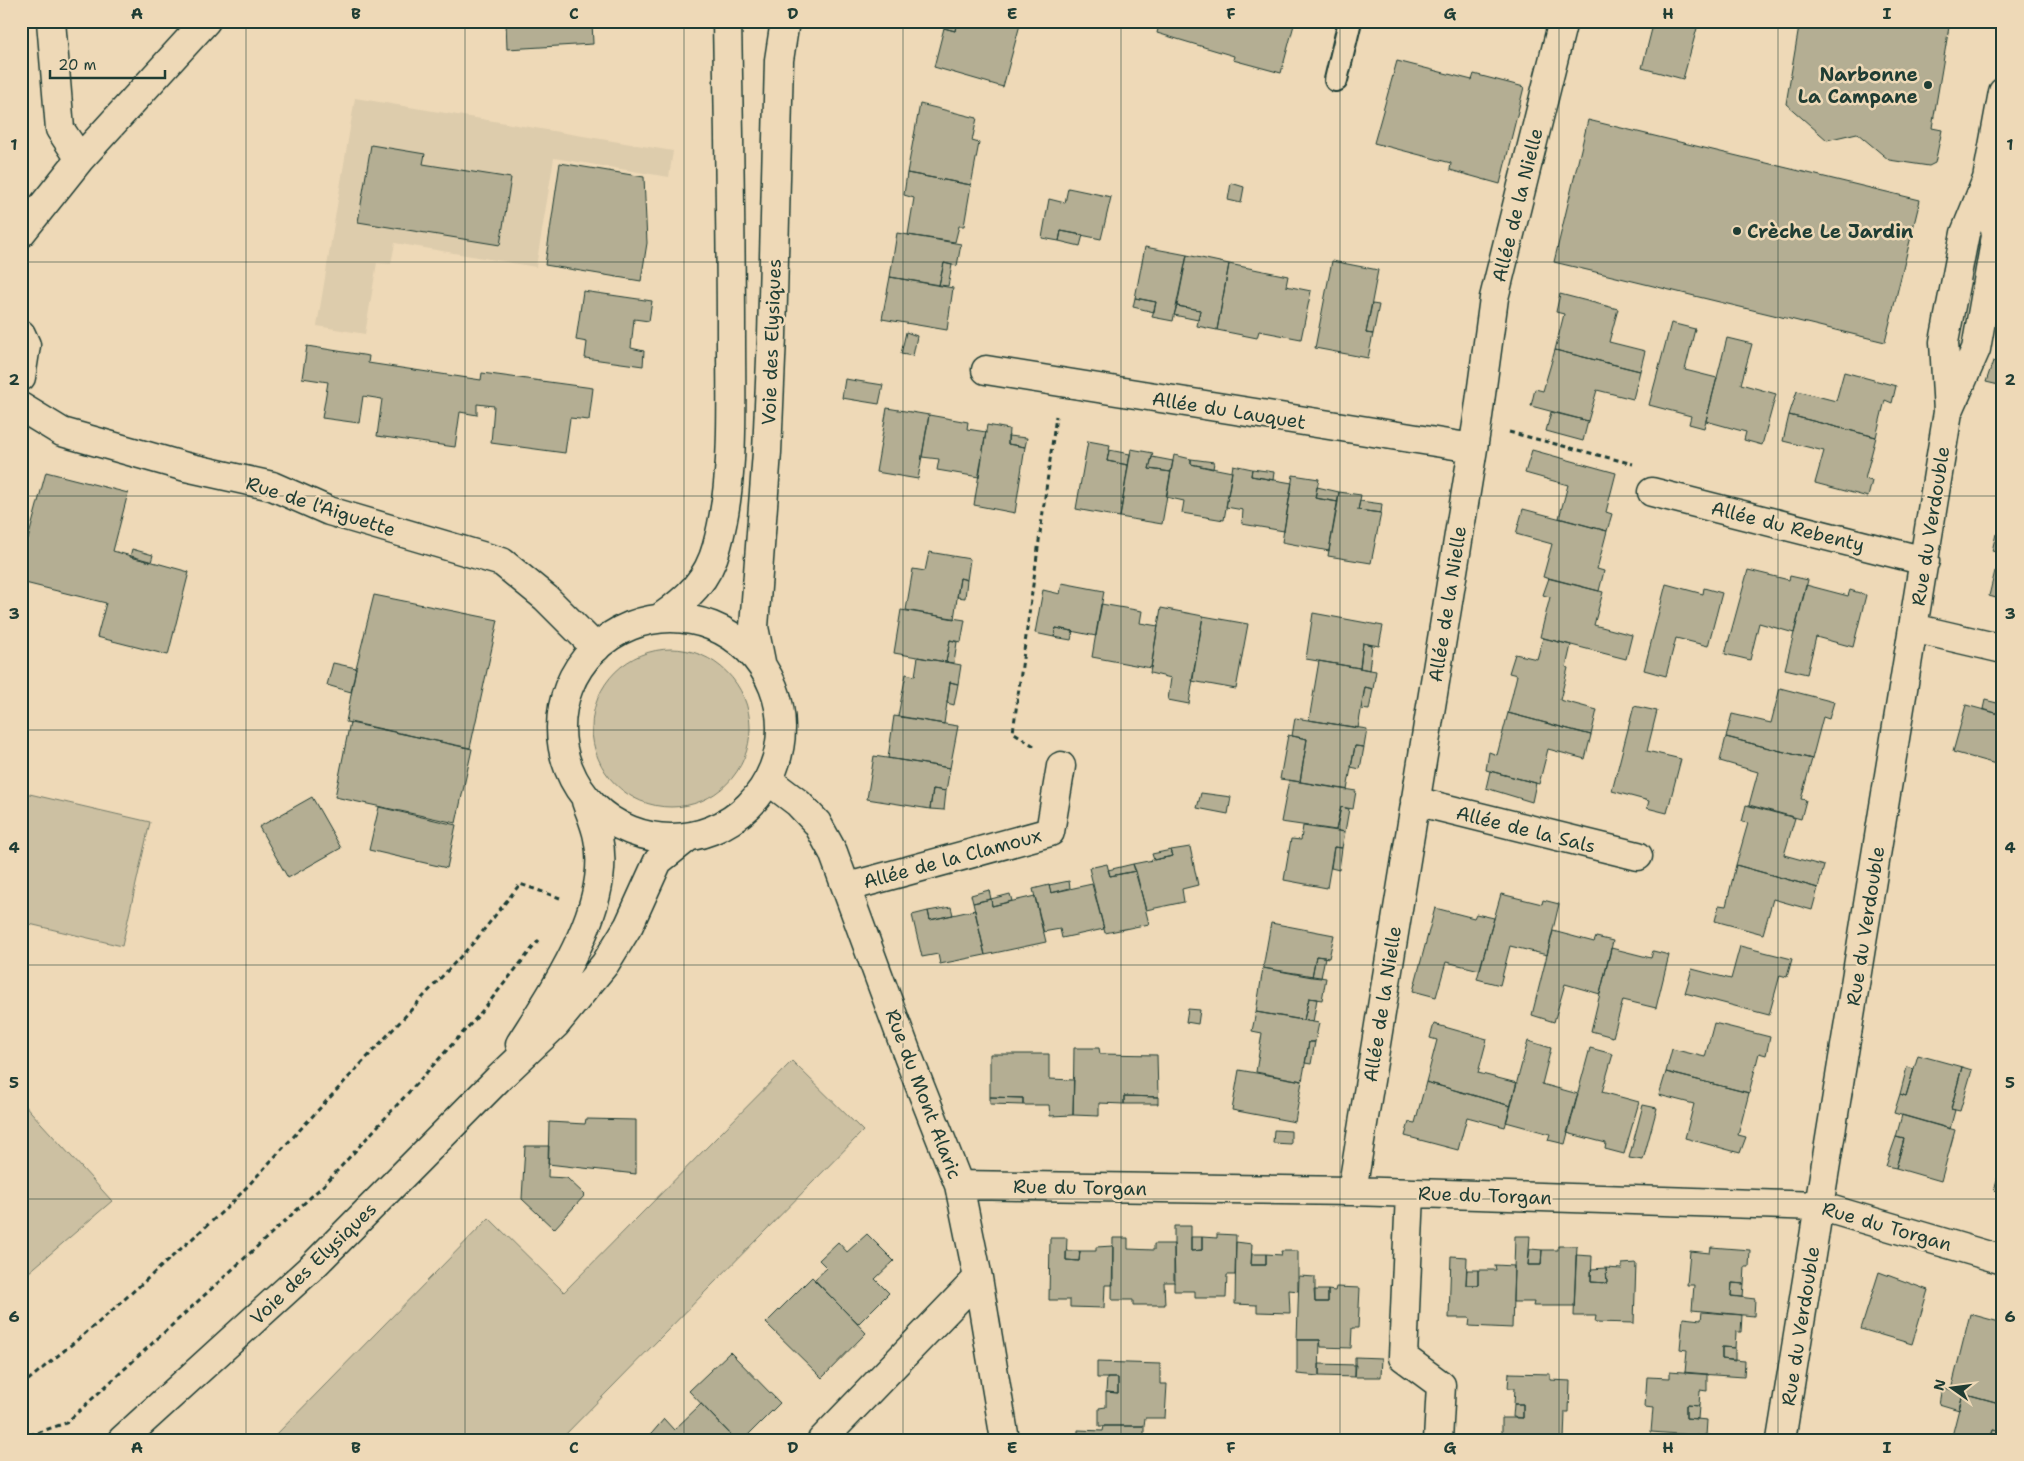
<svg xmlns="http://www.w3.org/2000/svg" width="2024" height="1461" viewBox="0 0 2024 1461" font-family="'Shantell Sans',sans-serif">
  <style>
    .built { fill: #ddccac }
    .green { fill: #ccc0a2; stroke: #767e6b }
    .building { fill: #b4ae93; stroke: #1f3d34 }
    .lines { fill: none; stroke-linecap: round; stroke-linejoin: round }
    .service-casing { stroke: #1f3d34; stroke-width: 26 }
    .minor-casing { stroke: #1f3d34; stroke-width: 31 }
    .tertiary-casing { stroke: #1f3d34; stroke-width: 31 }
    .path { stroke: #1f3d34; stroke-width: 3; stroke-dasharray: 5 4; stroke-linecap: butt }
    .service { stroke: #eed9b7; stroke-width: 22 }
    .minor { stroke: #eed9b7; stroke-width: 28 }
    .tertiary { stroke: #eed9b7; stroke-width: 28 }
    .grid { fill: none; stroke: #1f3d34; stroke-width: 1; stroke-opacity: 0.55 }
    .poi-dot { fill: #1f3d34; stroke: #eed9b7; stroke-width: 2 }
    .labels { text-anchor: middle; stroke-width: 5; stroke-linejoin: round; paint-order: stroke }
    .poi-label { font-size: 19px; font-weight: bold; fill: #1f3d34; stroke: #eed9b7; text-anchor: end }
    .street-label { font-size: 19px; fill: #1f3d34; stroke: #eed9b7 }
    .neatline { fill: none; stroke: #1f3d34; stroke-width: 2 }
    .grid-label { font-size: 16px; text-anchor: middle; font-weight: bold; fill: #1f3d34 }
  </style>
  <rect width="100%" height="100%" fill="#eed9b7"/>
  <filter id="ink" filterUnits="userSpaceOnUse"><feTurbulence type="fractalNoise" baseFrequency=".02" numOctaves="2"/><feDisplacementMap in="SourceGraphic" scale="10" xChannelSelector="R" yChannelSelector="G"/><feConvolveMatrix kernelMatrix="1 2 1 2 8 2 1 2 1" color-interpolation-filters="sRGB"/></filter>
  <g filter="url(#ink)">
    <path class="built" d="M355 98 673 151 669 177 554 158 536 267 395 243 391 264 377 263 365 334 317 326Z"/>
    <path class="green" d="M592 728a79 79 0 1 1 158 0a79 79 0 1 1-158 0Z
      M21 792 150 822 122 946 21 922Z
      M792 1061 863 1131 560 1440H271L489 1218 564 1292Z
      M21 1101 112 1201 21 1279Z"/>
    <path class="building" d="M21 21H23L25 63 21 64Z
      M506 21H592L593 44 507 49Z
      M946 21H957L955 31 944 28Z
      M957 21H1021L1003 87 934 67 944 28 955 31Z
      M1160 21H1295L1281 73 1233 60 1234 56 1157 33Z
      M1654 21H1699L1683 79 1642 68Z
      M1800 21H1950L1932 128 1942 130 1935 163 1929 166 1889 160 1857 133 1827 140 1786 104Z
      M1397 61 1472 80 1474 74 1524 87 1500 184 1450 170 1451 163 1374 143Z
      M920 104 977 118 972 141 979 143 971 185 907 173Z
      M1588 120 1920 200 1885 342 1554 262Z
      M371 145 425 154 423 164 511 178 500 245 358 222Z
      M560 163 644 177 647 243 641 281 545 265Z
      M907 173 971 185 964 226H959L955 242 908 235 914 198 904 195Z
      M1231 183 1244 187 1241 203 1228 200Z
      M1068 188 1111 197 1101 239 1061 231 1059 241 1042 238 1049 199 1065 203Z
      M1061 231 1083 235 1080 246 1059 241Z
      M897 233 961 244 957 266 944 263 939 285 890 277Z
      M1145 247 1187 255 1173 321 1152 317 1156 302 1135 298Z
      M1187 255 1229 264 1217 330 1197 326 1200 310 1177 306Z
      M1332 261 1378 270 1366 333 1373 334 1368 358 1315 348Z
      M944 263 952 265 948 286 939 285Z
      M1229 264 1288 276 1286 286 1311 291 1301 339 1259 331 1257 338 1217 330Z
      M890 277 953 288 947 330 882 319Z
      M583 291 652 301 649 321 634 319 631 348 644 351 643 366 585 358 587 342 576 340Z
      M1560 294 1618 309 1609 342 1645 351 1640 371 1555 350 1564 314 1556 312Z
      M1135 298 1156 302 1154 312 1133 307Z
      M1372 304 1379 305 1373 334 1366 333Z
      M1177 306 1200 310 1198 320 1174 315Z
      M1671 323 1695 329 1685 370 1717 378 1704 428 1689 424 1691 416 1649 405Z
      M906 332 917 336 913 356 901 354Z
      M1727 338 1752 344 1741 384 1776 394 1762 445 1744 440 1746 432 1706 421Z
      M307 346 369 356 368 363 481 380 482 373 593 388 589 420 570 418 565 453 491 443 494 406 477 404V415L460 412 455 447 377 436 382 399 363 396 359 423 322 418 328 382 302 378Z
      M1555 350 1640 371 1633 399 1597 390 1588 421 1531 406 1535 389 1543 391Z
      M1993 361 2003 364V386L1986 382Z
      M1844 372 1896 386 1892 403 1885 400 1876 437 1789 415 1797 391 1836 401Z
      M845 379 883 385 879 404 842 398Z
      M887 408 929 415 918 479 876 472Z
      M1551 412 1588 421 1583 441 1546 431Z
      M929 415 968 422 967 429 986 432 979 477 937 470 939 459 922 457Z
      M1789 415 1876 437 1865 479 1872 481 1868 497 1815 483 1824 451 1783 441Z
      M987 425 1009 429 1008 444 1025 447 1015 513 974 505Z
      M1008 436 1027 438 1025 447 1008 444Z
      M1088 441 1110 445 1107 461 1128 465 1120 517 1076 509Z
      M1131 449 1153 453 1149 469 1171 472 1162 524 1120 517Z
      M1109 450 1130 454 1128 465 1107 461Z
      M1532 450 1616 473 1606 512 1612 514 1607 531 1559 518 1568 485 1525 473Z
      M1174 455 1191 459V464L1232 472 1224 520 1182 513 1184 501 1166 497Z
      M1152 457 1173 461 1171 472 1149 469Z
      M1191 459 1214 462 1213 469 1191 464Z
      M1233 465 1252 469 1251 476 1292 483 1284 531 1242 524 1243 510 1226 507Z
      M1252 469 1274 472 1273 480 1251 476Z
      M46 472 128 493 113 551 189 572 168 655 97 637 106 603 21 582V537L28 539Z
      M1293 475 1319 479 1315 498 1338 502 1329 551 1282 542Z
      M1317 487 1339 492 1338 502 1315 498Z
      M1339 492 1361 495 1358 510 1381 513 1371 563 1328 556Z
      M1360 501 1382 504 1381 513 1358 510Z
      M1523 509 1607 531 1597 569 1604 571 1599 591 1543 577 1552 544 1516 534Z
      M1996 534 2003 535V554L1992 551Z
      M132 549 153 555 151 562 130 557Z
      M929 552 970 559 967 580 960 578 954 619 906 610 913 569 925 571Z
      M1748 570 1789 580 1790 576 1808 580 1794 633 1759 623 1750 660 1725 654Z
      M1995 571 2003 573V600L1989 596Z
      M960 578 967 580 965 598 957 597Z
      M1549 578 1603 592 1594 625 1632 635 1626 659 1540 637 1550 597 1543 595Z
      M1062 583 1104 591 1096 636 1056 628 1054 637 1035 633 1043 590 1060 594Z
      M1666 584 1703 594 1704 588 1722 593 1708 646 1676 638 1666 676 1644 670Z
      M1806 585 1848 596 1850 590 1866 595 1853 647 1816 637 1807 674 1785 669Z
      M374 595 498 620 470 748 346 722 356 668Z
      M1101 604 1142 611 1140 623 1158 626 1151 668 1092 657Z
      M1161 608 1203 616 1189 704 1168 700 1171 678 1150 673Z
      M901 610 965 620 961 642 950 640 946 662 894 653Z
      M1313 613 1383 626 1379 646 1363 643 1360 668 1306 659Z
      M1203 616 1248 624 1236 689 1192 681Z
      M1056 628 1073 631 1071 640 1054 637Z
      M1543 638 1571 645 1566 667 1568 668 1560 700 1597 710 1591 735 1508 713 1517 675 1509 673 1515 654 1537 659Z
      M950 640 957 642 954 663 946 662Z
      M1363 643 1372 645 1369 670 1360 668Z
      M918 657 961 665 958 684 950 682 944 724 898 716 906 674 915 676Z
      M1319 661 1376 671 1373 689 1365 687 1358 728 1309 720Z
      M333 663 356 668 351 692 327 685Z
      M950 682 958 684 954 705 947 703Z
      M1365 687 1373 689 1369 710 1361 709Z
      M1780 688 1834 702 1829 719 1823 717 1812 759 1726 737 1732 714 1771 723Z
      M1985 700 2001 704 1999 714 1983 709Z
      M2001 704 2003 766 1953 752 1966 705 1999 714Z
      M1634 706 1657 711 1647 751 1681 759 1667 813 1647 808 1649 801 1612 791Z
      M1508 713 1591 735 1585 759 1548 749 1539 784 1486 770 1489 752 1497 755Z
      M894 716 958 726 950 768 888 758Z
      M1295 718 1367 729 1364 747 1355 746 1347 790 1300 782 1307 739 1292 736Z
      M350 722 472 749 456 823 335 797Z
      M1288 735 1307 739 1300 782 1280 779Z
      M1726 737 1812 759 1801 799 1806 800 1801 819 1749 805 1758 772 1720 761Z
      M1355 746 1364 747 1360 769 1351 767Z
      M874 756 950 768 946 791 933 789 930 809 867 799Z
      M1490 771 1536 783 1532 802 1486 788Z
      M1289 780 1356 791 1353 809 1341 807 1336 830 1281 822Z
      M933 789 946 791 944 810 930 809Z
      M1201 793 1231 797 1228 814 1197 808Z
      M312 797 341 848 288 878 259 827Z
      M1746 805 1795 818 1784 855 1824 866 1818 888 1736 865 1748 823 1742 822Z
      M379 807 456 825 447 868 369 850Z
      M1341 807 1349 809 1345 832 1336 830Z
      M1303 826 1345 832 1342 848 1334 847 1327 888 1284 880 1291 839 1301 840Z
      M1190 847 1198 885 1182 889 1184 902 1146 910 1133 864 1173 856 1171 850Z
      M1334 847 1342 848 1339 870 1331 868Z
      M1171 850 1173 856 1154 860 1152 854Z
      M1107 864 1110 876 1136 871 1149 924 1105 933 1089 868Z
      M1133 864 1136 871 1110 876 1108 870Z
      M1736 865 1818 888 1812 910 1773 899 1763 934 1715 921 1719 905 1726 906Z
      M1069 881 1070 888 1051 893 1049 885Z
      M1092 884 1104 929 1062 938 1060 929 1043 932 1033 889 1049 885 1051 893Z
      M989 890 991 899 973 903 971 895Z
      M1010 894 1012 901 992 906 991 899Z
      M1501 894 1542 904 1543 900 1559 904 1547 955 1510 946 1500 985 1477 979Z
      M1035 896 1046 942 985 955 973 903 991 899 992 906Z
      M951 907 953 915 930 920 928 911Z
      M1435 908 1474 918 1476 914 1494 918 1480 970 1446 962 1436 997 1413 991Z
      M975 910 985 955 940 964 938 954 922 957 912 915 928 911 930 920Z
      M1271 923 1334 935 1329 958 1316 956 1312 977 1263 968Z
      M1553 931 1594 942 1596 937 1613 941 1600 994 1565 984 1554 1022 1532 1015Z
      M1740 946 1792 959 1787 977 1780 975 1769 1015 1685 993 1692 969 1731 979Z
      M1611 948 1651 958 1653 951 1669 955 1656 1008 1623 1000 1613 1037 1591 1031Z
      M1316 956 1325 957 1321 978 1312 977Z
      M1263 968 1326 978 1322 1000 1309 998 1304 1020 1256 1012Z
      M1309 998 1317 999 1313 1022 1304 1020Z
      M1188 1009 1200 1010 1198 1024 1186 1022Z
      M1256 1012 1319 1023 1315 1042H1309L1302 1081 1256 1072 1262 1033 1252 1031Z
      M1714 1023 1770 1037 1766 1055 1759 1053 1749 1093 1666 1072 1672 1049 1705 1057Z
      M1434 1024 1487 1039 1478 1073 1517 1083 1511 1106 1426 1082 1437 1040 1430 1038Z
      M1528 1041 1551 1048 1542 1084 1578 1094 1565 1144 1548 1140 1550 1134 1506 1122Z
      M1309 1042H1315L1311 1064 1305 1063Z
      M1074 1048H1099L1100 1054 1157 1055 1158 1097 1124 1096V1104L1099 1103V1116L1073 1115Z
      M1590 1048 1613 1054 1602 1092 1639 1102 1624 1154 1605 1149 1606 1143 1567 1133Z
      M990 1054H1049V1079L1074 1080 1073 1115 1050 1116 1049 1105H1023V1098L990 1097Z
      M1918 1055 1962 1067 1951 1109 1955 1110 1950 1129 1894 1113 1900 1094 1906 1096Z
      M1907 1067 1914 1069 1906 1096 1900 1094Z
      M1962 1067 1972 1070 1960 1111 1951 1109Z
      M1239 1070 1302 1081 1295 1122 1232 1110Z
      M1666 1072 1749 1093 1738 1135 1746 1137 1740 1153 1685 1138 1694 1104 1659 1095Z
      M1426 1082 1511 1106 1505 1127 1467 1117 1458 1150 1405 1136 1409 1122 1415 1123Z
      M1124 1096 1158 1097V1104H1124Z
      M990 1097 1023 1098V1105L990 1104Z
      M1643 1105 1657 1108 1643 1160 1629 1158Z
      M1902 1115 1955 1130 1941 1181 1896 1168 1904 1139 1896 1137Z
      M586 1119 636 1120V1174L548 1164 549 1122 585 1124Z
      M1274 1130 1291 1131V1144L1273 1143Z
      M1896 1137 1904 1139 1896 1168 1886 1166Z
      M525 1146H549L548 1177 567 1178 585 1195 554 1229 522 1199Z
      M2003 1159V1208L1997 1206 2000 1192 1994 1190Z
      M1174 1226H1191V1251L1202 1250V1237L1217 1238V1234L1236 1235 1235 1275H1227L1226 1298H1195V1291H1174Z
      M867 1234 894 1261 875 1279 889 1293 858 1324 814 1280 827 1268 819 1260 838 1242 847 1252Z
      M1515 1236H1530L1528 1265H1541L1542 1250H1558V1246H1577L1574 1306H1533L1534 1302H1513Z
      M1191 1237H1202V1250L1191 1251Z
      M1050 1238H1067L1066 1260 1079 1261 1080 1251H1096V1247L1113 1246V1285H1105L1104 1308 1070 1307V1300H1049Z
      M1113 1238H1128V1249L1154 1250V1244H1174L1175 1282H1164L1165 1305H1133V1300H1112Z
      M1236 1242 1252 1244 1251 1265H1266V1254L1282 1255 1281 1251H1298V1291L1289 1290 1290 1313 1257 1312V1305L1235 1304Z
      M1711 1247 1750 1250 1749 1267H1745L1744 1284 1732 1283 1731 1296 1755 1299 1754 1316 1692 1310 1694 1285H1687L1690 1251 1710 1253Z
      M1530 1249 1542 1250 1541 1265H1528Z
      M1066 1251H1080L1079 1261 1066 1260Z
      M1252 1254H1266V1265H1251Z
      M1576 1255 1592 1256 1591 1282 1607 1283 1606 1268 1622 1269V1264L1636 1263 1634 1323 1595 1322 1596 1316H1574Z
      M1451 1256 1467 1257 1466 1285H1478V1270H1496L1495 1265 1514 1266 1512 1328 1469 1326 1470 1318H1449Z
      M1606 1268 1607 1283 1591 1282V1269Z
      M1467 1270H1478V1285H1466Z
      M1879 1272 1928 1290 1912 1344 1861 1329Z
      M1299 1276 1315 1277V1302H1328V1290L1335 1291 1336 1287 1360 1288 1358 1328H1352L1351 1348 1321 1347 1320 1340H1297Z
      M812 1277 866 1333 822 1378 766 1323Z
      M1732 1283 1744 1284 1743 1297 1731 1296Z
      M1314 1290H1328V1302H1315Z
      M1702 1312 1742 1315 1741 1332H1736L1735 1348 1722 1347V1359L1745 1361 1744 1377 1685 1373 1687 1350 1680 1349 1683 1318 1701 1320Z
      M1970 1314 2003 1323V1391L1999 1403 1951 1390Z
      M1297 1340H1320L1319 1376 1297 1374Z
      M1722 1347 1735 1348V1361L1722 1359Z
      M730 1352 780 1403 743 1440H736L689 1391Z
      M1355 1357 1382 1358 1381 1377H1355Z
      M1097 1362 1160 1364V1384H1167L1165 1418H1145L1144 1426H1099V1408L1106 1407V1392L1118 1393V1378H1097Z
      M1319 1364 1356 1365 1355 1377 1319 1376Z
      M1670 1371 1707 1374V1391L1700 1390 1699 1406 1686 1405V1418L1707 1420 1706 1436 1651 1432 1653 1408 1645 1407 1647 1377 1670 1378Z
      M1509 1373 1550 1374V1380L1570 1381 1569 1412H1565L1564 1440 1502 1438V1418H1523V1404H1514L1515 1388H1508Z
      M1107 1378H1118V1393L1106 1392Z
      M1942 1387 1963 1393 1959 1410 1939 1404Z
      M1963 1393 2003 1404V1432L1993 1430 1990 1440H1951Z
      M701 1404 736 1440H646L664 1419 674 1430Z
      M1514 1404H1523V1418L1513 1417Z
      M1686 1405 1699 1406 1698 1419 1686 1418Z
      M1104 1426H1144V1440H1078V1430L1103 1431Z
      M1993 1430 2001 1432 1999 1440H1990Z
      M1684 1435 1725 1437V1440H1684Z
      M1495 1437 1541 1439V1440H1495Z"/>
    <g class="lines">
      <g class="service-casing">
        <path id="service" d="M1336 80 1350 21"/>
      </g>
      <g class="minor-casing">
        <path id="minor" d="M51 21 60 129 80 159
          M21 233 80 159 206 21
          M21 334 26 345 21 377
          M986 370 1473 448
          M21 407 62 432 186 467 272 486 329 511 502 562 546 598 596 648
          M1950 408 1976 349 1996 236 1987 179
          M1652 492 1925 561
          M1913 628 2003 649
          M769 781 798 803 817 823 833 852 908 1056 959 1185 978 1278 1005 1440
          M1415 801 1638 856
          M848 887 1050 832 1061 766
          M959 1185 1352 1191 1819 1206 2003 1260
          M1352 1191 1477 424 1494 298 1563 21
          M1410 1193 1403 1357 1441 1385 1438 1440
          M822 1440 978 1278
          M1781 1440 1948 412 1944 342 1965 233 1987 179 2003 92"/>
      </g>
      <g class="tertiary-casing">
        <path id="tertiary" d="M561 728a110 110 0 1 1 220 0a110 110 0 1 1-220 0Z
          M660 618C688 598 708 580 717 546 735 479 731 408 731 339 731 233 729 127 727 21
          M761 662 754 627 767 452 772 336 779 60 785 21
          M520 1044C554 990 613 905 598 838 596 826 590 813 586 801
          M122 1440 312 1267 498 1079 556 1024 605 964 629 925 658 861 687 838"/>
      </g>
      <path class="path" d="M1509 432 1633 464
        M1034 746 1013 732 1056 416
        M21 1386 99 1322 231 1204 475 941 520 884 560 898
        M21 1438 66 1423 326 1183 478 1016 539 940"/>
      <use href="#service" class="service"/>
      <use href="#minor" class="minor"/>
      <use href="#tertiary" class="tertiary"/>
    </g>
  </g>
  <path class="grid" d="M246 21V1440M465 21V1440M684 21V1440M903 21V1440M1121 21V1440M1340 21V1440M1559 21V1440M1778 21V1440M21 262H2003M21 496H2003M21 730H2003M21 965H2003M21 1199H2003"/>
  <g class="poi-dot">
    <circle cx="1928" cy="85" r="5"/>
    <circle cx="1737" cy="231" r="5"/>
  </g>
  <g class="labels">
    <g class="poi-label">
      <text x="1918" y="81">Narbonne<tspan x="1918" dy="22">La Campane</tspan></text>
      <text x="1747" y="238" text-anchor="start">Crèche Le Jardin</text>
    </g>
    <g class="street-label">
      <text transform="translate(1517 205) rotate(-76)" y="7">Allée de la Nielle</text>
      <text transform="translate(771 342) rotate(-88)" y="7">Voie des Elysiques</text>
      <text transform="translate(1229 410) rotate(9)" y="7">Allée du Lauquet</text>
      <text transform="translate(321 506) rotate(18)" y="7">Rue de l'Aiguette</text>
      <text transform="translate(1788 526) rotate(14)" y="7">Allée du Rebenty</text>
      <text transform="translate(1930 526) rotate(-81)" y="7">Rue du Verdouble</text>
      <text transform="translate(1447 604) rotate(-81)" y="7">Allée de la Nielle</text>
      <text transform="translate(1526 829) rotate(14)" y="7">Allée de la Sals</text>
      <text transform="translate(952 858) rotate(-15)" y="7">Allée de la Clamoux</text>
      <text transform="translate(1865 926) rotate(-81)" y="7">Rue du Verdouble</text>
      <text transform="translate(1382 1004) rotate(-81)" y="7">Allée de la Nielle</text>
      <text transform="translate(924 1094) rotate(69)" y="7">Rue du Mont Alaric</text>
      <text transform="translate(1080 1187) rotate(1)" y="7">Rue du Torgan</text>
      <text transform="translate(1485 1195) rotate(2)" y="7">Rue du Torgan</text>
      <text transform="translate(1887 1226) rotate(16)" y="7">Rue du Torgan</text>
      <text transform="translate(313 1263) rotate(-44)" y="7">Voie des Elysiques</text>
      <text transform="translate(1800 1326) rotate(-81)" y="7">Rue du Verdouble</text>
    </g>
  </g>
  <rect width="2024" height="1461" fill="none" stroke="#eed9b7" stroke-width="55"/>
  <g transform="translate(1952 1388) rotate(284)" stroke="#eed9b7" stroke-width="4" paint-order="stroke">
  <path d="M0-4L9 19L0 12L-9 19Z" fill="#1f3d34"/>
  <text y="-8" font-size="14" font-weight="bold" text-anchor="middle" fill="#1f3d34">N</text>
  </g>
  <path d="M50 70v8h115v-8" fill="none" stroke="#1f3d34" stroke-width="2.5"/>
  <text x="58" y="70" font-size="15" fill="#1f3d34" stroke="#eed9b7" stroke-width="4" paint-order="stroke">20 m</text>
  <rect x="28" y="28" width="1968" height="1406" class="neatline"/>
  <g class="grid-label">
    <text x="137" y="19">A</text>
    <text x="356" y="19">B</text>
    <text x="574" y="19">C</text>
    <text x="793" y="19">D</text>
    <text x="1012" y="19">E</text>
    <text x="1231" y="19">F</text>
    <text x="1450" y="19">G</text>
    <text x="1668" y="19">H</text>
    <text x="1887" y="19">I</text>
    <text x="14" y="150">1</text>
    <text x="2010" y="150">1</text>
    <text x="14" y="385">2</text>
    <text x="2010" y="385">2</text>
    <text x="14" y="619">3</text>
    <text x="2010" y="619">3</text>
    <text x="14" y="853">4</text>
    <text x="2010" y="853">4</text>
    <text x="14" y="1088">5</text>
    <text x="2010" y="1088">5</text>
    <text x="14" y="1322">6</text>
    <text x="2010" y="1322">6</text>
    <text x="137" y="1453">A</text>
    <text x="356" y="1453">B</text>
    <text x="574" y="1453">C</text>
    <text x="793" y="1453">D</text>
    <text x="1012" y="1453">E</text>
    <text x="1231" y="1453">F</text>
    <text x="1450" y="1453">G</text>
    <text x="1668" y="1453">H</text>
    <text x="1887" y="1453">I</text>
  </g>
</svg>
